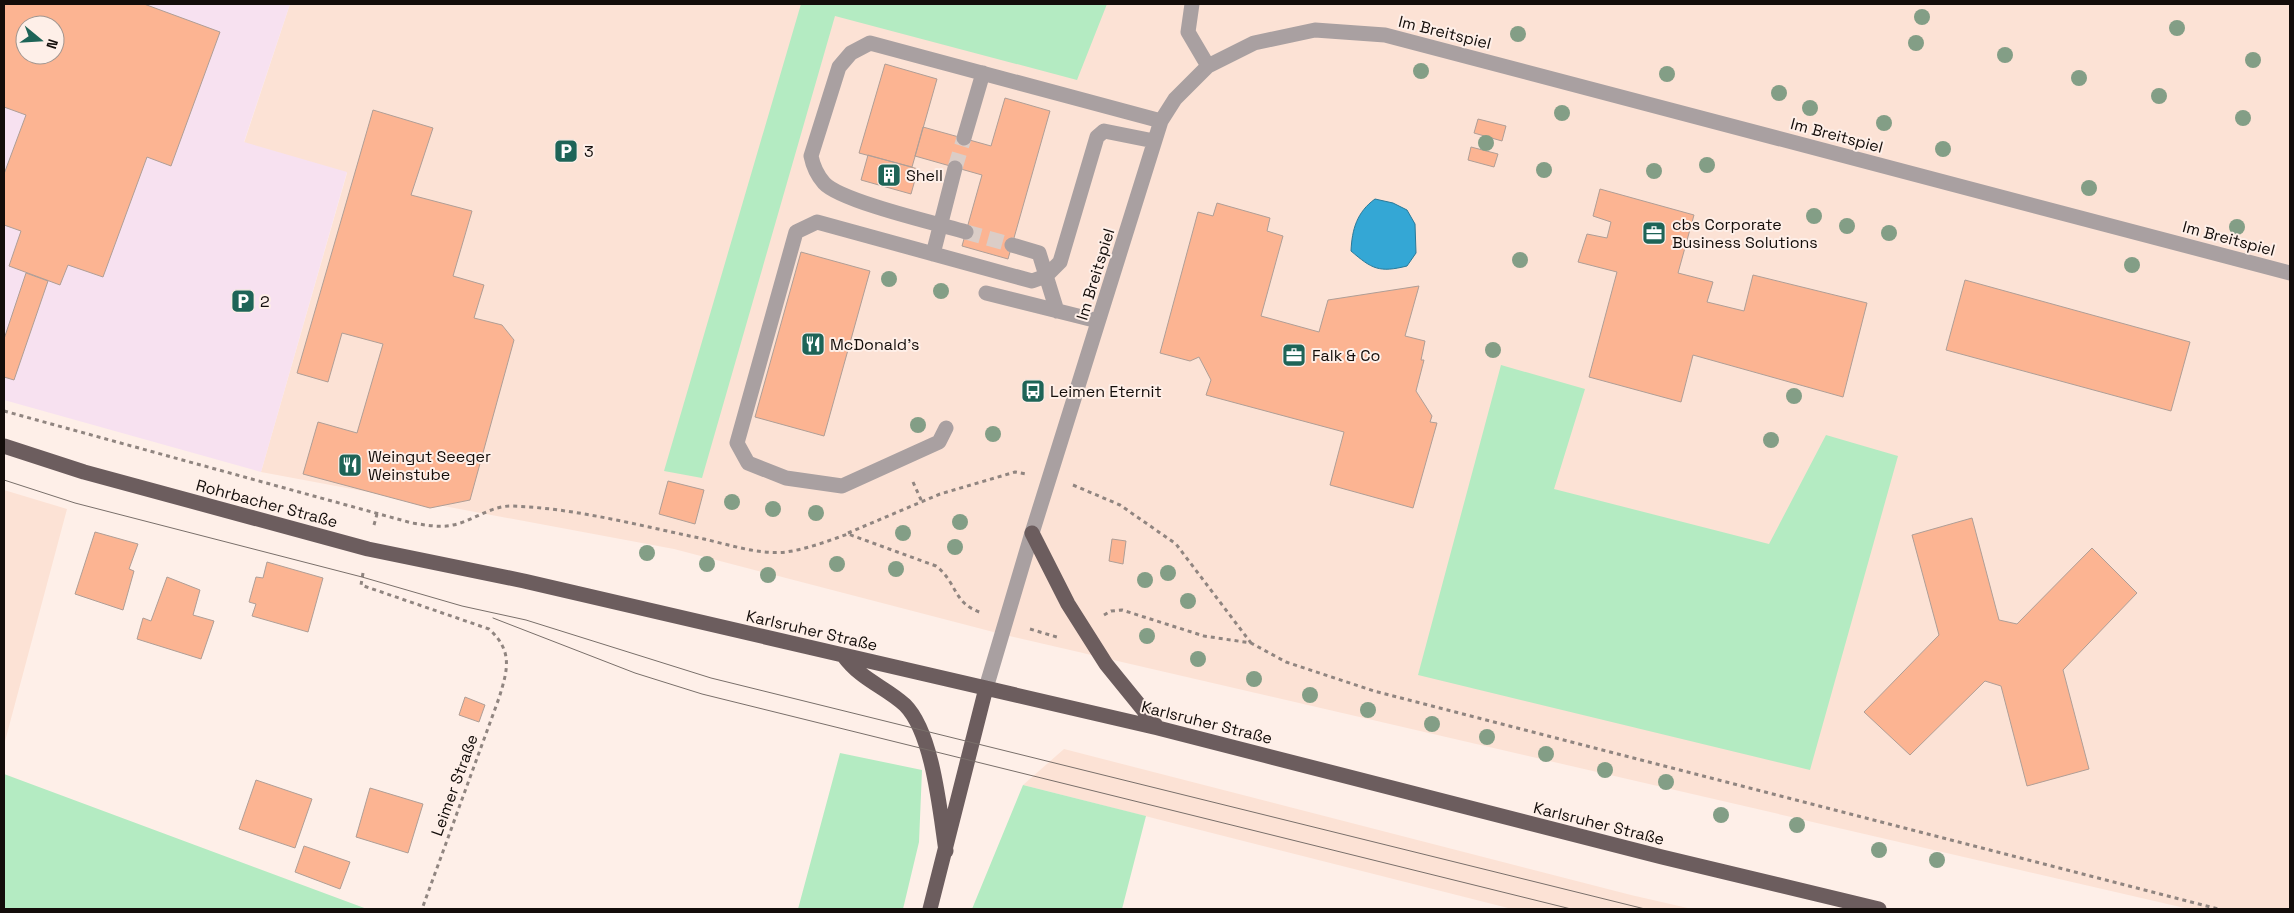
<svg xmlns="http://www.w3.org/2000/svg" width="2294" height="913" viewBox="0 0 2294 913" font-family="'Space Grotesk',sans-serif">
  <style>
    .built { fill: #fce2d5 }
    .industrial { fill: #f7e1f0; fill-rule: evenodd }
    .green { fill: #b4ebc2 }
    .water { fill: #34a7d5; stroke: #2a7998 }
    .building { fill: #fcb492; stroke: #af9e96; fill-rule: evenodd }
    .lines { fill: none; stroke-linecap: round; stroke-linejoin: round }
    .minor-tunnel { stroke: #dbcdc7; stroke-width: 15; stroke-dasharray: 15 8; stroke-linecap: butt }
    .path { stroke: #908580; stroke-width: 3; stroke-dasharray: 4 4; stroke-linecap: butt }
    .minor { stroke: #a9a0a1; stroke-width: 15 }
    .major { stroke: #6c5d5e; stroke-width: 15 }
    .tram { stroke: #796f6a; stroke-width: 1 }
    .tree { fill: #839e86 }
    .labels { text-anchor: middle; stroke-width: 4; stroke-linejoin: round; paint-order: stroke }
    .street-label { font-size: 16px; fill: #130d0a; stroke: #feefe8 }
    .poi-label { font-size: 16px; fill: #130d0a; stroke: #feefe8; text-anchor: start }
  </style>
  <rect width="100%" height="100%" fill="#feefe8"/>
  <path class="built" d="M290 4H2290V909H2189L1005 635 674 549 261 472 347 173 244 143Z
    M4 490 67 509 4 745Z
    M1064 749 1631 895 1692 909H1512L1023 785Z"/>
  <path class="industrial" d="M4 4H290L244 142 347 172 261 472 4 400ZM25 25H55V55H25Z"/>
  <path class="green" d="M801 4H1107L1077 80 835 16 702 478 664 471Z
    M1501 365 1585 389 1554 489 1769 544 1826 435 1898 456 1810 770 1418 675Z
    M840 753 922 770 919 842 903 909H798Z
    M4 774 367 909H4Z
    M1023 785 1146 816 1122 909H972Z"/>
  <path class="water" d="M1375 199 1393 203 1407 210 1415 224 1416 253 1407 266C1379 273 1372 269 1351 251 1352 229 1357 212 1375 199Z"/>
  <path class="building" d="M4 4H144L220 32 171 166 147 157 103 277 68 265 60 285 9 266 21 231 4 225V174L26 115 4 107ZM25 25H55V55H25Z
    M885 64 937 79 912 167 859 153Z
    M1005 98 1050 111 1008 259 962 246 982 175 915 156 923 127 991 146Z
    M373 110 433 128 411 195 472 211 453 276 484 285 474 318 502 325 514 340 470 500 430 508 303 474 318 422 357 433 383 344 342 333 328 382 297 373Z
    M1478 119 1506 126 1502 141 1474 133Z
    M1471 147 1498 154 1494 167 1468 160Z
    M868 155 918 169 911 194 861 180Z
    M1600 189 1694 215 1678 273 1713 282 1707 302 1744 311 1753 275 1867 303 1843 397 1693 355 1681 402 1589 377 1617 272 1578 262 1587 234 1607 238 1611 222 1593 216Z
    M1217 203 1270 218 1267 231 1283 236 1261 316 1319 332 1328 300 1419 286 1405 336 1425 341 1421 360H1424L1416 391 1432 416 1430 422 1437 423 1413 508 1330 485 1344 432 1206 395 1211 380 1199 357 1190 361 1160 353 1198 212 1213 216Z
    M801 252 870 271 824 436 755 417Z
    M26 273 48 281 14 380 4 377V339Z
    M1965 280 2190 342 2171 411 1946 350Z
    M668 481 704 490 695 524 659 514Z
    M1972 518 1999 620 2017 624 2092 548 2137 593 2063 670 2089 769 2027 786 2001 686 1985 681 1910 755 1864 712 1939 635 1912 535Z
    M95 532 138 544 129 569 134 571 123 610 75 594Z
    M1112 539 1126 541 1123 564 1109 561Z
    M267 562 323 578 308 632 252 616 256 604 249 602 256 577 263 578Z
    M167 577 200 590 193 615 214 621 201 659 137 639 143 618 151 621Z
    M465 697 485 705 479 722 459 715Z
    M256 780 312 799 295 848 239 829Z
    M370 788 423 804 408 853 356 837Z
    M304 846 350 862 340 889 295 872Z"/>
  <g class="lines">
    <path class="minor-tunnel" d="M955 168 964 138
      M966 232 1012 245"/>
    <path class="path" d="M4 411 412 523C426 525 440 528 453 525 473 521 490 506 511 506 576 508 641 526 704 539 730 545 760 555 786 552 807 549 828 541 848 534L936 566C958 583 952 603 982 613
      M913 482 922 502
      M1073 485 1120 505 1176 544 1251 643
      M374 525 377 514
      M848 533 940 494 1015 472 1026 474
      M363 573 361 585 489 629C513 651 508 669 499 698L422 909
      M1104 615 1111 611 1122 610 1204 636 1251 643 1286 662 1374 691 2218 909
      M1030 629 1060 638"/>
    <path class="minor" d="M1192 4 1188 32 1208 66
      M964 138 983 73
      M966 232C938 224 840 201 824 183 817 175 813 166 811 156L839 67 851 53 870 43 1161 121
      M1012 245 1039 253 1057 311
      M933 254 955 168
      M986 293 1098 321
      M946 428 939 442 842 486 786 478 748 463 737 443 796 232 817 222 1032 281 1046 276 1060 262 1097 137 1104 131 1154 141
      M986 688 1032 533 1161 121 1175 99 1208 66 1254 43 1315 30 1385 35 2290 273"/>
    <path class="major" d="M4 446 84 472 368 549 524 581 1158 728 1662 857 1879 909
      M1032 533 1068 604 1106 664 1158 728
      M843 655C861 680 884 686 905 705 933 733 940 812 946 851
      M930 909 986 688"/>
    <path class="tram" d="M4 480 75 503 362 577 462 606 526 620 711 678 1645 909
      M493 618 635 673 702 694 1571 909"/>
  </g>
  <g class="tree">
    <circle cx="1922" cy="17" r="8"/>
    <circle cx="2177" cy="28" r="8"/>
    <circle cx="1518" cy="34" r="8"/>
    <circle cx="1916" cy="43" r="8"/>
    <circle cx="2005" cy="55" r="8"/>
    <circle cx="2253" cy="60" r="8"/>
    <circle cx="1421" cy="71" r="8"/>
    <circle cx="1667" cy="74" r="8"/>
    <circle cx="2079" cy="78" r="8"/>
    <circle cx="1779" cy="93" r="8"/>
    <circle cx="2159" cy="96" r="8"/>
    <circle cx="1810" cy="108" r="8"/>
    <circle cx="1562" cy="113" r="8"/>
    <circle cx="2243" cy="118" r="8"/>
    <circle cx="1884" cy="123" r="8"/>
    <circle cx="1486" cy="143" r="8"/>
    <circle cx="1943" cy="149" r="8"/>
    <circle cx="1707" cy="165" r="8"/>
    <circle cx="1544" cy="170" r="8"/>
    <circle cx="1654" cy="171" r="8"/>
    <circle cx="2089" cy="188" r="8"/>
    <circle cx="1814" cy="216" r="8"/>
    <circle cx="1847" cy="226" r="8"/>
    <circle cx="2237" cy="227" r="8"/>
    <circle cx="1889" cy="233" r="8"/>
    <circle cx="1520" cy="260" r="8"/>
    <circle cx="2132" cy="265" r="8"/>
    <circle cx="889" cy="279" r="8"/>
    <circle cx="941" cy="291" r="8"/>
    <circle cx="1493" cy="350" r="8"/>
    <circle cx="1794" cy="396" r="8"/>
    <circle cx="918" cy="425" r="8"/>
    <circle cx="993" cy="434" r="8"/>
    <circle cx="1771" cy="440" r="8"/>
    <circle cx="732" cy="502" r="8"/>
    <circle cx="773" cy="509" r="8"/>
    <circle cx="816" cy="513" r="8"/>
    <circle cx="960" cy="522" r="8"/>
    <circle cx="903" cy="533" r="8"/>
    <circle cx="955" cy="547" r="8"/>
    <circle cx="647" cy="553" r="8"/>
    <circle cx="707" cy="564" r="8"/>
    <circle cx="837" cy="564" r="8"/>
    <circle cx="896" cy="569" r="8"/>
    <circle cx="1168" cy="573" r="8"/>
    <circle cx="768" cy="575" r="8"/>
    <circle cx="1145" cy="580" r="8"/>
    <circle cx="1188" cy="601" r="8"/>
    <circle cx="1147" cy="636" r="8"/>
    <circle cx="1198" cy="659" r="8"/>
    <circle cx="1254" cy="679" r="8"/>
    <circle cx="1310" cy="695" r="8"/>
    <circle cx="1368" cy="710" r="8"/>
    <circle cx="1432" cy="724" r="8"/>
    <circle cx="1487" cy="737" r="8"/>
    <circle cx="1546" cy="754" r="8"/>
    <circle cx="1605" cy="770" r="8"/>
    <circle cx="1666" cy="782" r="8"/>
    <circle cx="1721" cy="815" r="8"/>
    <circle cx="1797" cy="825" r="8"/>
    <circle cx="1879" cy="850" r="8"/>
    <circle cx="1937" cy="860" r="8"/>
  </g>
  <defs>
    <g id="parking-square" transform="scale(1.25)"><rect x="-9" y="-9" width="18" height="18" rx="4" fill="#1e6457" stroke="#feefe8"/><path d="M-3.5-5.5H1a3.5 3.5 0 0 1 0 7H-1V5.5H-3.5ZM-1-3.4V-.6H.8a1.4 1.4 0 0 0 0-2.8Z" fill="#fff"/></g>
    <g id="building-square" transform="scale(1.25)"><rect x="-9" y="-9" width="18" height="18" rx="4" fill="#1e6457" stroke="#feefe8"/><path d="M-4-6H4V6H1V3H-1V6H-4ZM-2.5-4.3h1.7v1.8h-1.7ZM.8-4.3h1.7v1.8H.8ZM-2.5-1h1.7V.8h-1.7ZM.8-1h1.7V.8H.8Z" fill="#fff"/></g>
    <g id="office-square" transform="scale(1.25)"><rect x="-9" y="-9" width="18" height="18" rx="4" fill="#1e6457" stroke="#feefe8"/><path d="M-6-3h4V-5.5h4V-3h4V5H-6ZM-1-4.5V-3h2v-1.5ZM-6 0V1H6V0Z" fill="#fff"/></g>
    <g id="restaurant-square" transform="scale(1.25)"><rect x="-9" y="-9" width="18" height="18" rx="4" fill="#1e6457" stroke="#feefe8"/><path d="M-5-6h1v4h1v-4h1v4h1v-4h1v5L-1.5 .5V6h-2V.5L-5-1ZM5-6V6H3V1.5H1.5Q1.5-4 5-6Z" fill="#fff"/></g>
    <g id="bus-square" transform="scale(1.25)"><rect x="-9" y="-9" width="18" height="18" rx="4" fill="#1e6457" stroke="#feefe8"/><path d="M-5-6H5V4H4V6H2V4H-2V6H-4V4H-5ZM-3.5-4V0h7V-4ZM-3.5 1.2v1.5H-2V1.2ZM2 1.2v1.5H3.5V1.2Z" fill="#fff"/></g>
  </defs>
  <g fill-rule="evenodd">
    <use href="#parking-square" x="566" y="151"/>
    <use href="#building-square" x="889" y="175"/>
    <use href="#office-square" x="1654" y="233"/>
    <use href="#parking-square" x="243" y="301"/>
    <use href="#restaurant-square" x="813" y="344"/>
    <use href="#office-square" x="1294" y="355"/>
    <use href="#bus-square" x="1033" y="391"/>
    <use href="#restaurant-square" x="350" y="465"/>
  </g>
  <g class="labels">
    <g class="street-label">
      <text transform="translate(1445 32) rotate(14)" y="6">Im Breitspiel</text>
      <text transform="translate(1837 135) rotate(15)" y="6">Im Breitspiel</text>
      <text transform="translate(2229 238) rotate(15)" y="6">Im Breitspiel</text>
      <text transform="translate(1095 274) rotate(-73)" y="6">Im Breitspiel</text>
      <text transform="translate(267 503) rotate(15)" y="6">Rohrbacher Straße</text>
      <text transform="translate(812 630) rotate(13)" y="6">Karlsruher Straße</text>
      <text transform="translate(1207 722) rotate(14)" y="6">Karlsruher Straße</text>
      <text transform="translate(454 785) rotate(-70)" y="6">Leimer Straße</text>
      <text transform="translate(1599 823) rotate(14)" y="6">Karlsruher Straße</text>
    </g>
    <g class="poi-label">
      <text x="584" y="157">3</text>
      <text x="906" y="181">Shell</text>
      <text x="1672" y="230">cbs Corporate<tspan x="1672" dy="18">Business Solutions</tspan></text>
      <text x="260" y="307">2</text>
      <text x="830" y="350">McDonald's</text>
      <text x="1312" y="361">Falk &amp; Co</text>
      <text x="1050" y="397">Leimen Eternit</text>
      <text x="368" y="462">Weingut Seeger<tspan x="368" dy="18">Weinstube</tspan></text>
    </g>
  </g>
  <rect width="2294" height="913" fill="none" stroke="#130d0a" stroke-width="10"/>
  <g transform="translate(40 40) rotate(108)"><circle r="24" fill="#feefe8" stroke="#a0958f"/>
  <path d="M0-4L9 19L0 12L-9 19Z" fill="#1e6457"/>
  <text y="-8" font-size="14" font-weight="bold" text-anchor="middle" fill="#130d0a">N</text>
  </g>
</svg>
